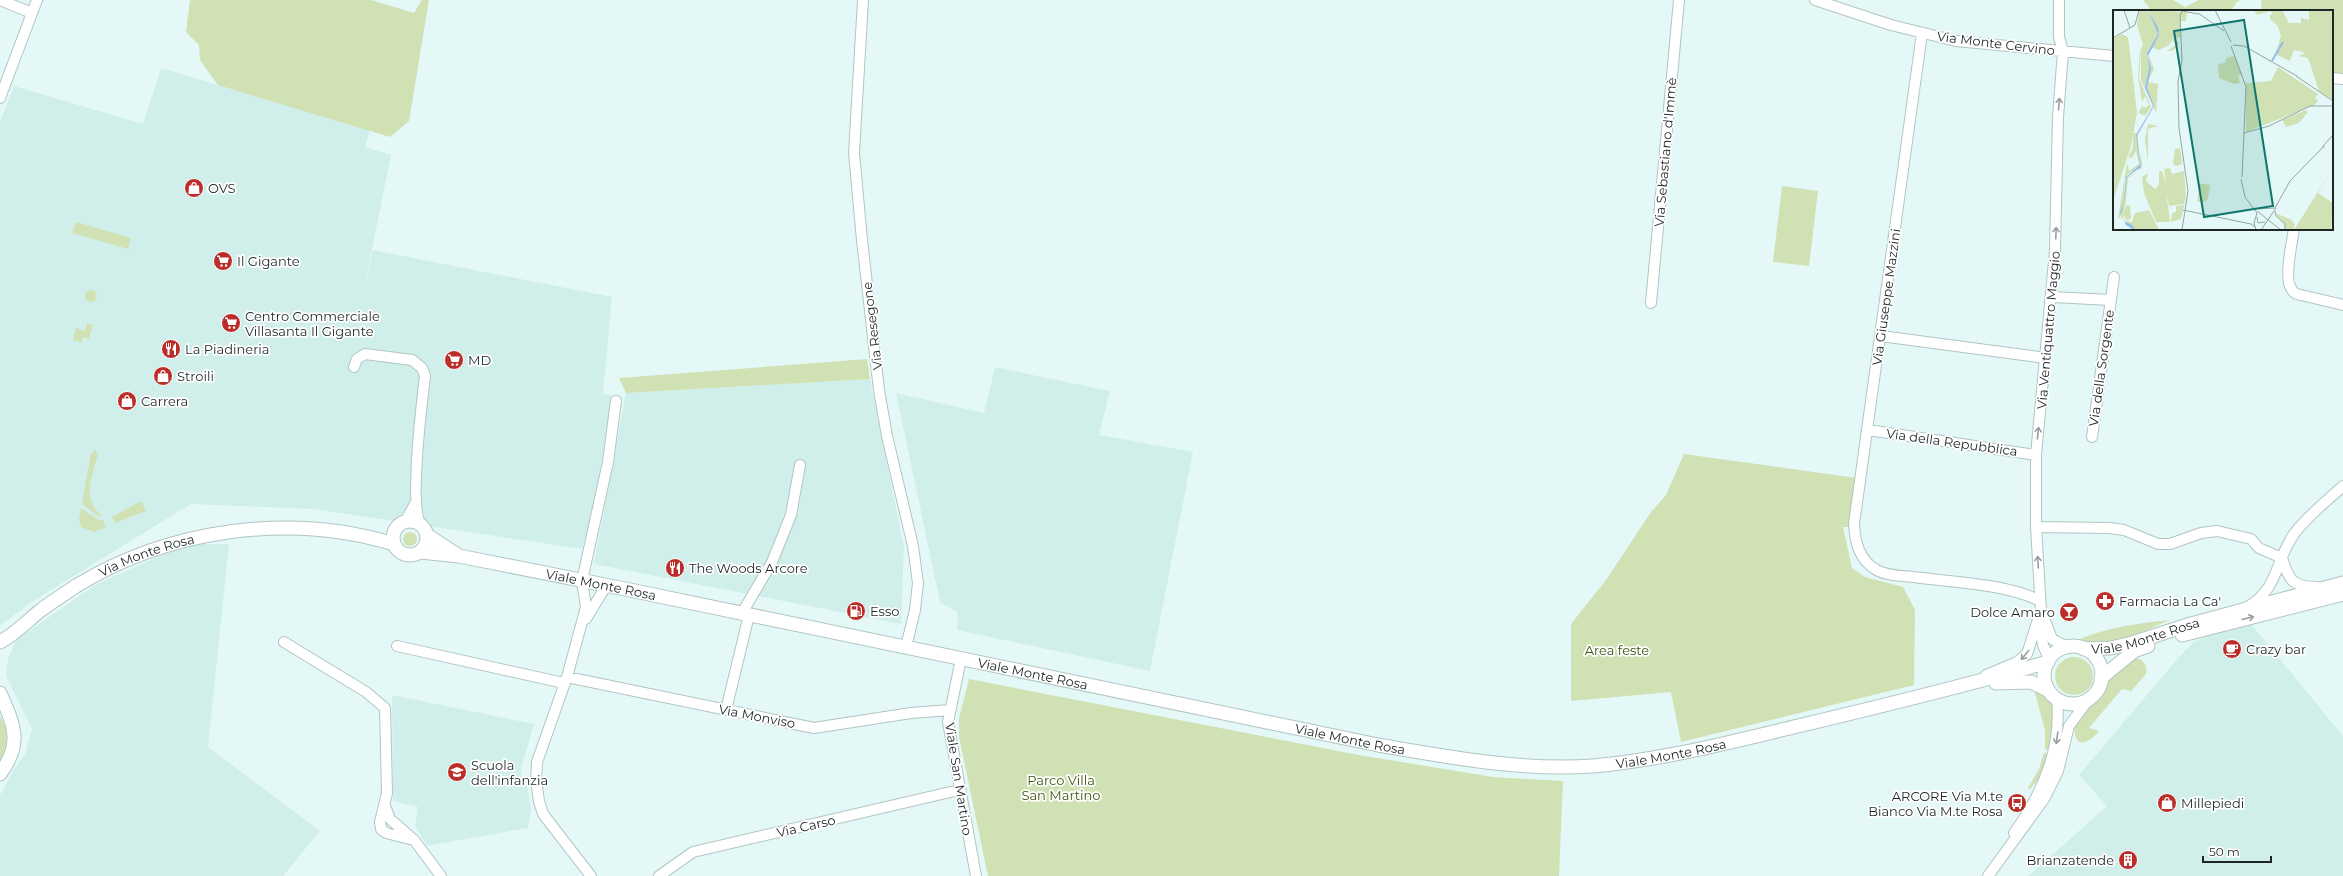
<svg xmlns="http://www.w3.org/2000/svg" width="2343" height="876" viewBox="0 0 2343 876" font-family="Montserrat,sans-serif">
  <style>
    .built { fill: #d0efeb }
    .green { fill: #d0e1b4 }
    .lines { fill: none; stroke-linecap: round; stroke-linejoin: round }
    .minor-casing { stroke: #b1c5c3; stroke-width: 12 }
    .major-casing { stroke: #b1c5c3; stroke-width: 15 }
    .minor { stroke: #fff; stroke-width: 10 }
    .major { stroke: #fff; stroke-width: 13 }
    .oneway { stroke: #9a9d9d }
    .labels { text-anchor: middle; stroke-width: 3.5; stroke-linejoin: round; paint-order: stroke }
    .street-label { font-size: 13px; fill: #1e2625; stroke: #fff }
    .poi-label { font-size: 13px; fill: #1e2625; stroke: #fff; text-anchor: start }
    .park-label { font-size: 13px; fill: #3d500b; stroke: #fff }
    .inset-river { fill: none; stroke: #93bdf0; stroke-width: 2 }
    .inset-road { fill: none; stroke: #95a5a3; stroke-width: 1 }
    .view { fill: #0f766e; fill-opacity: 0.15; stroke: #0f766e; stroke-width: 2 }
    .inset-edge { fill: none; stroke: #1e2625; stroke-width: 2 }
  </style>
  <rect width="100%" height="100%" fill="#e4f9f7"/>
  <path class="built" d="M161 68 370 130 365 147 391 155 361 304 373 250 612 297 603 394 612 395 602 477 582 549 313 509 191 504 30 603 0 626V122L14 86 143 124Z
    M995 367 1110 391 1099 435 1193 452 1150 671 957 630 958 613 940 602 896 393 984 413Z
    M870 379 904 548 901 624 594 564 626 393Z
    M199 544H229L208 747 320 831 283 876H0V795L14 769 25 754 32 729 6 676 8 659 16 640 95 585 163 554Z
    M2251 624 2343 736V876H2028L2107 806 2079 775 2180 656 2194 642 2205 636Z
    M392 695 534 724 521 769V775L526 777 531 810 528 828 427 846 415 826 418 807 393 801Z"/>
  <path class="green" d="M190 0H371L414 13 422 0H429L409 121 390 137 218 85 200 60 199 45 186 32Z
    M2143 0H2173L2185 7 2199 0H2240L2236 3 2231 11H2152Z
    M2261 0H2343V79L2332 78V11H2262Z
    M1782 186 1818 191 1809 266 1773 262Z
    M76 222 131 238 128 249 72 233Z
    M85 296a6 6 0 1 1 12 0a6 6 0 1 1-12 0Z
    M87 323 93 325 89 339 83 337 82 343 73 340 76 328 85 331Z
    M867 359 870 379 626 393 619 378Z
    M95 450 98 454C92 477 81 498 102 516L100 517 82 504 91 454Z
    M1684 454 1857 478 1851 527H1843L1852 568 1865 577 1903 587 1915 610 1914 685 1681 742 1671 692 1571 701V624L1606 580 1651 512 1666 495Z
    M141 501 146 511 115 523 112 517Z
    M81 508 98 520H103L106 527 94 532 81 527 79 519Z
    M403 539a7 7 0 1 1 14 0a7 7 0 1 1-14 0Z
    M2170 620C2142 631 2110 652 2080 639 2109 627 2139 623 2170 620Z
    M2055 676a19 19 0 1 1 38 0a19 19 0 1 1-38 0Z
    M2132 658C2142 657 2148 664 2146 674L2131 691 2122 689 2089 728 2099 731C2085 748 2072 747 2075 722L2090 705 2099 699 2110 678Z
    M969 679 1359 755 1493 777 1563 781 1559 876H988L959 737V718Z
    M2033 686C2062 700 2054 723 2051 750L2045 749V730Z
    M0 716C10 731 7 746 0 762Z
    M2044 753 2049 754 2038 780 2029 790 2028 788 2039 769Z"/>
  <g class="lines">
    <g class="minor-casing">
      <path id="minor" d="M0 0 32 13
        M863 0 854 153 862 240 879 390 887 436 913 546 918 583 915 610 906 647
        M1815 0 1891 25 1956 41 2114 56
        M2059 0V37L2063 51 2058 117 2055 250 2036 455V527L2041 610 2052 639 2067 647
        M1922 33 1854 524C1855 542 1859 559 1875 569 1885 576 1903 576 1914 577 1950 582 2009 584 2040 601
        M2332 78 2343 79
        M0 98 37 0
        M2294 229C2292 242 2284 279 2291 288 2293 293 2296 294 2301 295L2343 305
        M2052 297 2111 300
        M1651 303 1679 0
        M1881 336 2046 358
        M354 367 357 359 365 354 412 360 422 368 425 376C422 401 409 508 421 525
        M1868 430 2036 455
        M2092 437 2114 277
        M405 522 416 502
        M2036 527 2110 528 2124 530 2158 544H2170L2201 533 2217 531 2251 539 2259 548 2282 558
        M2282 558C2289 580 2292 587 2317 587
        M2249 606C2278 589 2276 559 2294 534 2307 516 2327 501 2343 486
        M742 613 772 562 791 515 800 465
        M586 619 606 586
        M2039 623 2043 645 2049 659
        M284 642 366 692 385 708 387 793 380 822 381 829 386 833 414 840
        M397 646 564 683
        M961 659 948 722 976 876
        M1986 675 2017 662 2027 654 2041 610
        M567 677 814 728 911 713 950 710
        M726 710 749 615
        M385 806 390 819 414 840 441 876
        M2014 833C2043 793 2062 748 2057 699
        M591 876 543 814 539 801 536 781 537 762 567 677 586 607 582 581 608 462 616 401
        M659 876 693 852 959 790
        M1988 876 2044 799 2058 771 2069 726 2088 700"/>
    </g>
    <g class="major-casing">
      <g id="major">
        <circle cx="410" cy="538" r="17"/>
        <path d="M427 535 456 554"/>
        <path id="s1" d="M421 552 459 556 630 590 1378 745C1448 757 1521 771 1593 766 1662 760 1731 742 1798 726 1882 706 1965 686 2048 662"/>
        <path d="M2182 635 2343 594"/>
        <path id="s2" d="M0 642C15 634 27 621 41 610 52 602 64 594 76 586 169 529 290 512 394 544"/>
        <circle cx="2073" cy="675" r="29"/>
        <path id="s3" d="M2084 649 2111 648 2132 643 2191 624 2343 583"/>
        <path d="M2101 678 2134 651 2148 646"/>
        <path d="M1996 683 2031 682 2048 690"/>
        <path d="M0 693C14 725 23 743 0 774"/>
      </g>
    </g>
    <use href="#minor" class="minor"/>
    <use href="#major" class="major"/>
  </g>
  <defs><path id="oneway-shaft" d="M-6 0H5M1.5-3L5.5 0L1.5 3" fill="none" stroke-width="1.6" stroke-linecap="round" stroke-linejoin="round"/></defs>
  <g class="oneway">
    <use href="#oneway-shaft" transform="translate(2059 104) rotate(-85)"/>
    <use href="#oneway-shaft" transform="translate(2056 233) rotate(-88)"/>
    <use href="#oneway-shaft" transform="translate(2038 433) rotate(-84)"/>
    <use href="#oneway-shaft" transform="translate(2038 562) rotate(-93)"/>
    <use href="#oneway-shaft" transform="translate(2248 618) rotate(-14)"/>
    <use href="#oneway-shaft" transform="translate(2025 655) rotate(129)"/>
    <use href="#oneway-shaft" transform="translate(2057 738) rotate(98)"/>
  </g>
  <defs>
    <g id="shop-disc" transform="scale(1)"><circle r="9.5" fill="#bb2d28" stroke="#fff"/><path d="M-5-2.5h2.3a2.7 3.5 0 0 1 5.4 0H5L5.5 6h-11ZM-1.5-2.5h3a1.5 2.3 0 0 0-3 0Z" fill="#fff"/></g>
    <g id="supermarket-disc" transform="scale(1)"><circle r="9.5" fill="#bb2d28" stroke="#fff"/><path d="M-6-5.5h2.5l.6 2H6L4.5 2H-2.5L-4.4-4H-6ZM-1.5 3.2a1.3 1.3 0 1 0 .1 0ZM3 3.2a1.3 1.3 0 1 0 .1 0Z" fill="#fff"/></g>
    <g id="restaurant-disc" transform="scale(1)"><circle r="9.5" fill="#bb2d28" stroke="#fff"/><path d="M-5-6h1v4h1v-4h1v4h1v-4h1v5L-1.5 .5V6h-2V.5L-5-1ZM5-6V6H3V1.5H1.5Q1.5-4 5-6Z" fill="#fff"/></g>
    <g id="pharmacy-disc" transform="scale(1)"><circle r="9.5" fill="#bb2d28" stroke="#fff"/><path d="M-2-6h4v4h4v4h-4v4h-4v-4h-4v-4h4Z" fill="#fff"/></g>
    <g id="fuel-disc" transform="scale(1)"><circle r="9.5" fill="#bb2d28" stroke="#fff"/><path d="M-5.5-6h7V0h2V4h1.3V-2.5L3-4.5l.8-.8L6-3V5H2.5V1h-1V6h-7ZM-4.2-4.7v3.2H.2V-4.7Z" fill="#fff"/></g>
    <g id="bar-disc" transform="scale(1)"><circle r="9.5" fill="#bb2d28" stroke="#fff"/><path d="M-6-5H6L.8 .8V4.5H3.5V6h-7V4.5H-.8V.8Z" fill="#fff"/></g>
    <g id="cafe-disc" transform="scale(1)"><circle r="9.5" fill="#bb2d28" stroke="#fff"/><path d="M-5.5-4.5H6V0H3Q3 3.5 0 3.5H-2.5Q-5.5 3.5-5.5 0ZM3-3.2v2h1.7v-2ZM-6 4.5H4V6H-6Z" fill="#fff"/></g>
    <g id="school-disc" transform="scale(1)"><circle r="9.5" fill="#bb2d28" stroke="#fff"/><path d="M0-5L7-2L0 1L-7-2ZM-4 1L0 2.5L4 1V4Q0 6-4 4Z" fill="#fff"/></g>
    <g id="bus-disc" transform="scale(1)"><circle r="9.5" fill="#bb2d28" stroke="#fff"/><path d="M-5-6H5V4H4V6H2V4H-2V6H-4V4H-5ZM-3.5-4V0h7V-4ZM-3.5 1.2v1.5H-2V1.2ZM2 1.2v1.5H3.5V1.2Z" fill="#fff"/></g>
    <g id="building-disc" transform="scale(1)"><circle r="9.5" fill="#bb2d28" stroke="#fff"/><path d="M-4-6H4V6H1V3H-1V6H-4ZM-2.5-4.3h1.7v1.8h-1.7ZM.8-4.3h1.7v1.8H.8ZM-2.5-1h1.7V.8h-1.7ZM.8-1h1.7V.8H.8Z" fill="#fff"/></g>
  </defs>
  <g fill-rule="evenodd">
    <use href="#shop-disc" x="194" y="188"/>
    <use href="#supermarket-disc" x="223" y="261"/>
    <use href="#supermarket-disc" x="231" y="323"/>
    <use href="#restaurant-disc" x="171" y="349"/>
    <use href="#supermarket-disc" x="454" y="360"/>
    <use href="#shop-disc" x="163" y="376"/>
    <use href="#shop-disc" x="127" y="401"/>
    <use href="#restaurant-disc" x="675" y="568"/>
    <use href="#pharmacy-disc" x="2105" y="601"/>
    <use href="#fuel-disc" x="856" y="611"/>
    <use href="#bar-disc" x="2069" y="612"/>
    <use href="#cafe-disc" x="2232" y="649"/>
    <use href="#school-disc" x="457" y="772"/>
    <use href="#bus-disc" x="2017" y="803"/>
    <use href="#shop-disc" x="2167" y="803"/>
    <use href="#building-disc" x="2128" y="860"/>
  </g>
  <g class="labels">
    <g class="street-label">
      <text transform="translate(1996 43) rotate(7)" y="5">Via Monte Cervino</text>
      <text transform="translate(1665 152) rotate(-85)" y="5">Via Sebastiano d'Immè</text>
      <text transform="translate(1886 297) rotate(-82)" y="5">Via Giuseppe Mazzini</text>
      <text transform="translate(872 326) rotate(-97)" y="5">Via Resegone</text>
      <text transform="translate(2048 330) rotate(-85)" y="5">Via Ventiquattro Maggio</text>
      <text transform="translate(2101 368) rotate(-82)" y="5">Via della Sorgente</text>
      <text transform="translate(1952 442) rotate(8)" y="5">Via della Repubblica</text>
      <text dy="5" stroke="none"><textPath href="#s2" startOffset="172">Via Monte Rosa</textPath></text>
      <text dy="5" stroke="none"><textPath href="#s1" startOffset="183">Viale Monte Rosa</textPath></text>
      <text dy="5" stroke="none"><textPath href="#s3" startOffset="63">Viale Monte Rosa</textPath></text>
      <text dy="5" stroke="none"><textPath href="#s1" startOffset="624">Viale Monte Rosa</textPath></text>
      <text transform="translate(757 716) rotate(11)" y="5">Via Monviso</text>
      <text dy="5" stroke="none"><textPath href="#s1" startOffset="948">Viale Monte Rosa</textPath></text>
      <text dy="5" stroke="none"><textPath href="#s1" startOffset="1272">Viale Monte Rosa</textPath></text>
      <text transform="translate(959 779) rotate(81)" y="5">Viale San Martino</text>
      <text transform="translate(806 826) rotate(-13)" y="5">Via Carso</text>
    </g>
    <g class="poi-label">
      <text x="208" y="193">OVS</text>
      <text x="237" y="266">Il Gigante</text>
      <text x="245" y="321">Centro Commerciale<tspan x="245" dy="15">Villasanta Il Gigante</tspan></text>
      <text x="185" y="354">La Piadineria</text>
      <text x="468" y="365">MD</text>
      <text x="177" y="381">Stroili</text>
      <text x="141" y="406">Carrera</text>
      <text x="689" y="573">The Woods Arcore</text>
      <text x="2119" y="606">Farmacia La Ca'</text>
      <text x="870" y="616">Esso</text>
      <text x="2055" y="617" text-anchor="end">Dolce Amaro</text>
      <text x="2246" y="654">Crazy bar</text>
      <text x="471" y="770">Scuola<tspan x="471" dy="15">dell'infanzia</tspan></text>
      <text x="2003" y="801" text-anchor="end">ARCORE Via M.te<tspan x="2003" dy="15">Bianco Via M.te Rosa</tspan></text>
      <text x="2181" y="808">Millepiedi</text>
      <text x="2114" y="865" text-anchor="end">Brianzatende</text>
    </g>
    <g class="park-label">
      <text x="1617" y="655">Area feste</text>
      <text x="1061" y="785">Parco Villa<tspan x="1061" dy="15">San Martino</tspan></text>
    </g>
  </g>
  <g transform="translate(2113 10)">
    <rect width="220" height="220" fill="#e4f9f7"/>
    <path d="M26 0H35L45 24 34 43 36 58 32 78 40 96 28 70V41L26 68 38 97 32 106 26 103 23 108 29 96 32 98 36 95 32 86 29 92 25 66 27 42 30 35 24 14ZM36 0 74 2 73 11H67L68 27 62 28 66 34 59 41H54L63 35 60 30 55 36 45 40 38 37 46 24ZM140 0H169L176 13H188V8L196 10V0H220V90L206 81 195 48 185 46 191 44 190 42 181 40 177 51 162 44 168 27 165 16 157 9V5L160 4 157 1 145 5ZM9 24 15 27 24 102 18 136 0 191V29ZM35 43 41 59 35 72 45 74 43 104 34 78 38 59ZM121 46 129 64 125 66 127 73 121 74 106 68 105 54 112 53 113 48ZM165 57 205 84 202 88 205 90 202 95 133 122V73L158 71ZM193 100 195 102 186 113 173 117 169 110ZM35 114 45 116 35 119V153L32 129ZM20 123H24L27 155 24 159 15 164 12 170 11 191 7 208H5L14 153 16 161 26 154 23 141 19 148 15 147 20 138ZM67 138 69 154 63 156 60 153 62 139ZM28 142 29 157 26 161 23 163 15 168 13 190 10 206 12 211 19 212 22 203 36 200 46 220H22L8 207 14 167 26 161ZM57 158 59 164 71 161 73 186 71 194 56 196 53 180 57 212H43L31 183 29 167 35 163 33 171 42 179 46 175V161H49L53 173 51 159ZM220 158 205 183 220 193 218 220H181ZM84 173 97 175 95 189 91 192H84L87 174ZM17 195 18 208 14 211 10 204 13 196ZM71 195 68 209 58 212 59 203 63 202V196ZM162 203 179 210 182 215 180 220H172V215Z" fill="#d0e1b4"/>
    <path d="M35 0 45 18 46 25 35 46 38 59 34 78 41 96 24 126 28 157 14 167 12 188 8 205 11 211 19 215 21 218V220L13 215 7 203 11 191 13 167 27 155 23 125 40 96 32 78 36 58 34 43 45 24Z" fill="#93bdf0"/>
    <path class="inset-river" d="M159 51 170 32"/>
    <path class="inset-road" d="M11 0 17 18M102 0 118 32M85 3 111 21M0 28 22 15 26 0M120 35 131 36 184 66M118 36 133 77 129 167M183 66 220 91M131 123 156 116 197 96H220M210 136 220 125M128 169 132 187 144 203 141 213 143 220M141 199 162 198 177 171 211 136 210 138M70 200 138 214 142 217M144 201 168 220M162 201 163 206 172 214V220M144 207 145 213 152 212M69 220 75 181 66 118 65 71 69 51 67 6 69 1 85 4M148 220 163 198"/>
    <path class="view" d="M131 10 160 196 91 207 61 21Z"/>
    <rect width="220" height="220" class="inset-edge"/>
  </g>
  <path d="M2203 856v6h68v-6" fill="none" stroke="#1e2625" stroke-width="2"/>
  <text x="2209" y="856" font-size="12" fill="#1e2625" stroke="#ffffff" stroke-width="3" paint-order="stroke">50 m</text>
</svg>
